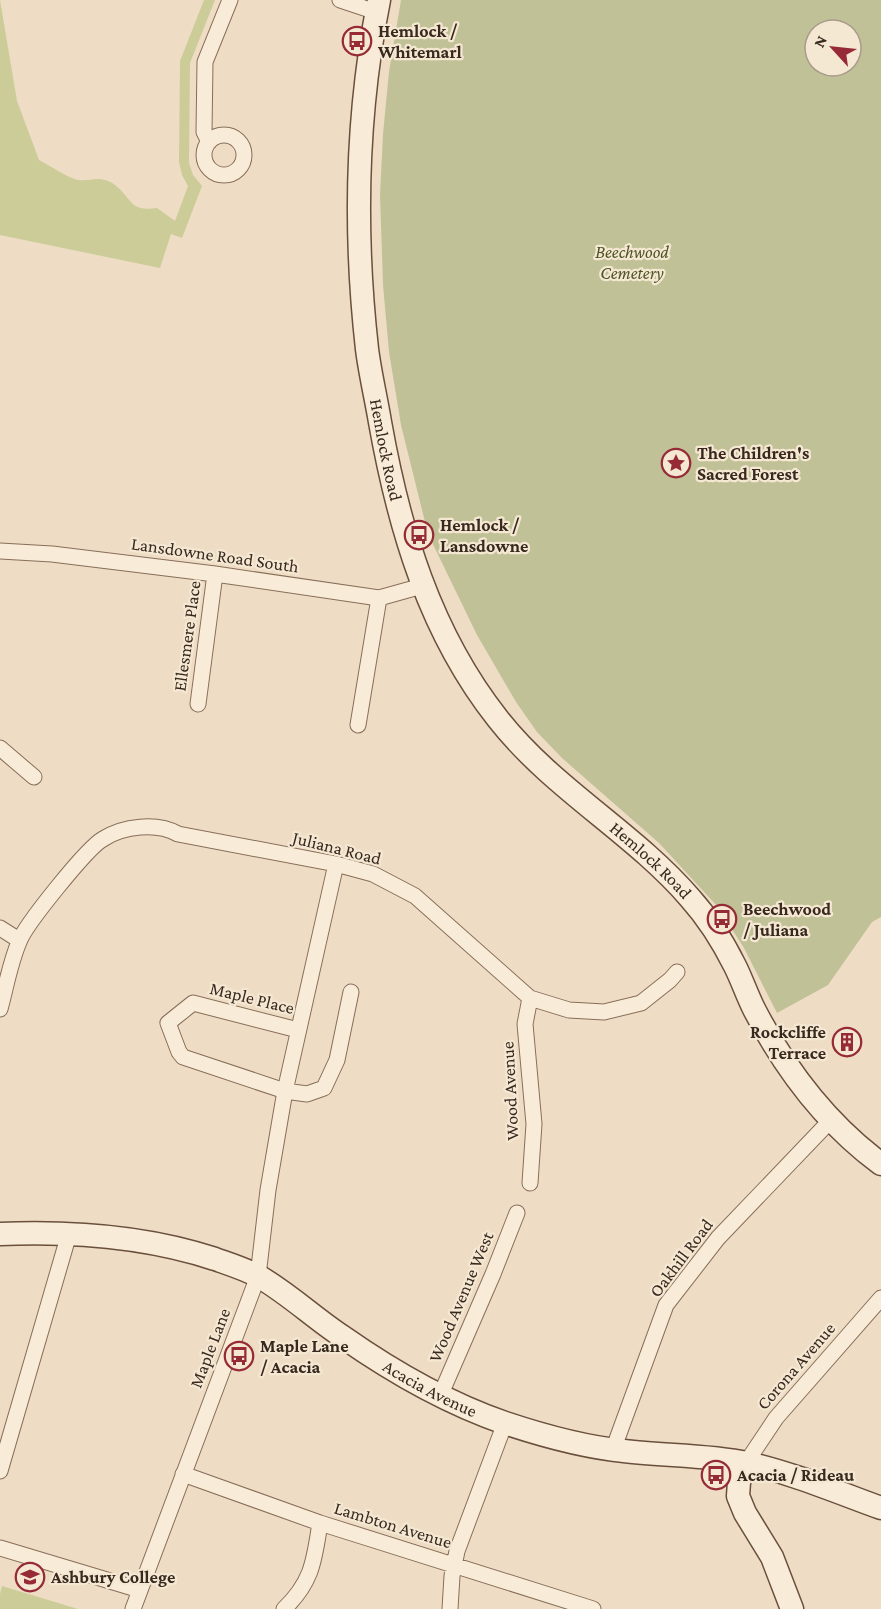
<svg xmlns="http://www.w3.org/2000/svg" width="881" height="1609" viewBox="0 0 881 1609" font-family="'Crimson Pro',serif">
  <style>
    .green { fill: #cbcc98 }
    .cemetery { fill: #c0c197; fill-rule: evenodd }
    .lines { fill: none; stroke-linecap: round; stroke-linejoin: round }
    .street-casing { stroke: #886e5a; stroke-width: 17 }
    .secondary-casing { stroke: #6a4f3d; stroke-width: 25 }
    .street { stroke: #f8ebd7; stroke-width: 15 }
    .secondary { stroke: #f8ebd7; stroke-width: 22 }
    .labels { text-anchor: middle; stroke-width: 4.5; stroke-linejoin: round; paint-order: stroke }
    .poi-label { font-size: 18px; font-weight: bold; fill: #38281e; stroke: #f5e8d3; text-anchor: start }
    .park-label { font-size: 18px; font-style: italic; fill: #4d5425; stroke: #f5e8d3 }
    .street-label { font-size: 18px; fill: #38281e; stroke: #f5e8d3 }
  </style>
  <rect width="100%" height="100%" fill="#eeddc4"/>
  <path class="green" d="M0 0 17 101 39 160C49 165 68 178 78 180 90 182 100 174 115 185 133 199 129 212 157 208L175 221 188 186 182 175 179 162 180 61 204 0H215L190 63 189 163 193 175 202 186 182 238 171 234 160 268 0 235Z
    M2 1586 78 1609H0V1594Z"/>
  <path class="cemetery" d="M401 0H881V917L872 922 828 985 777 1013 744 948 717 906 659 843 562 758 537 732 516 702 477 635 428 534 401 425 389 352 383 285 380 195 383 134 389 72ZM815 30H851V66H815Z"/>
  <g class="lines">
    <g class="street-casing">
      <path id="street" d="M340 0 376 12
        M204 155a20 20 0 1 1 40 0a20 20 0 1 1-40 0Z
        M209 142 204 132 205 62 230 0
        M0 551 52 554 215 574 379 598 422 586
        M198 704 215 574
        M358 725 379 598
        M0 748 34 777
        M0 928 19 940
        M0 1009C6 987 10 963 19 942 25 925 87 848 103 839 123 826 157 822 178 834L336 864 373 874 415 896 530 998 569 1010 604 1012 641 1003 670 980 677 972
        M298 1030 193 1003 168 1023 179 1052 183 1057 285 1091 307 1094 324 1088 337 1060 351 992
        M530 1183 534 1124 525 1024 530 998
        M440 1396 493 1274 517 1213
        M613 1450 666 1305 718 1238 830 1121
        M746 1463 776 1418 881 1298
        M0 1471 69 1234
        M183 1474 320 1523 593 1609
        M0 1548 140 1590
        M133 1609 258 1276 268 1190 285 1091 336 864
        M284 1609C313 1581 314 1560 320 1523
        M450 1609 452 1576 457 1551 505 1423"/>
    </g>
    <g class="secondary-casing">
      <g id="secondary">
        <path id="s1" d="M379 0C356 115 354 233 367 349 370 373 376 398 380 422 399 529 430 633 498 719 553 789 633 832 690 898 708 918 723 942 735 966 742 980 747 995 754 1009 785 1069 827 1124 881 1164"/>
        <path id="s2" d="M0 1234C73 1231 145 1236 215 1259 229 1264 245 1269 258 1276 288 1293 314 1318 343 1337 393 1372 447 1403 505 1423 544 1436 584 1447 624 1451 665 1456 707 1455 747 1463 792 1473 837 1492 881 1508"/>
        <path d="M746 1463 739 1482 738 1496 745 1513 772 1557 792 1609"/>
      </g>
    </g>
    <use href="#street" class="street"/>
    <use href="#secondary" class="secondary"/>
  </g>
  <defs>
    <g id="bus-ring" transform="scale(1.5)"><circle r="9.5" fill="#f5e8d3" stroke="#962b37" stroke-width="1.5"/><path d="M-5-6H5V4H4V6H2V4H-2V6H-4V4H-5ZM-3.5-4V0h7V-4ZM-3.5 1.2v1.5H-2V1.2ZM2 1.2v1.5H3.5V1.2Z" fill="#962b37"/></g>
    <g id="sight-ring" transform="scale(1.5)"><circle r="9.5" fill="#f5e8d3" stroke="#962b37" stroke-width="1.5"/><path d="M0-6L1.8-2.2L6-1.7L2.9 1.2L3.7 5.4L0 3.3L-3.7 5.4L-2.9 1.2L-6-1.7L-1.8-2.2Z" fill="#962b37"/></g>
    <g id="building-ring" transform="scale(1.5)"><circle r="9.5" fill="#f5e8d3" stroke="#962b37" stroke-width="1.5"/><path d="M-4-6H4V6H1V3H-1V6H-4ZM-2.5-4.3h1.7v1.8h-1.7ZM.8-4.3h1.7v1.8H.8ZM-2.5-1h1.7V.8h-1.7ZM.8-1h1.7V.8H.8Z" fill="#962b37"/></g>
    <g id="school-ring" transform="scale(1.5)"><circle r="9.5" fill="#f5e8d3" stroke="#962b37" stroke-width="1.5"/><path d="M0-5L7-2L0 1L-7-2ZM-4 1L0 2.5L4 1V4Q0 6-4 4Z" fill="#962b37"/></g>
  </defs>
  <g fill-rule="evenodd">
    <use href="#bus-ring" x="357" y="41"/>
    <use href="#sight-ring" x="676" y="463"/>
    <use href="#bus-ring" x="419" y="535"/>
    <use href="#bus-ring" x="722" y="919"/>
    <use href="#building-ring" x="847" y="1042"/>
    <use href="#bus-ring" x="239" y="1356"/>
    <use href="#bus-ring" x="716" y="1475"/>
    <use href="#school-ring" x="30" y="1577"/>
  </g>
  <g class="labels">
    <g class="poi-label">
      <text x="378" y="37">Hemlock /<tspan x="378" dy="21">Whitemarl</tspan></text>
      <text x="697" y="459">The Children's<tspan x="697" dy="21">Sacred Forest</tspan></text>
      <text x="440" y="531">Hemlock /<tspan x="440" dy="21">Lansdowne</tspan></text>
      <text x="743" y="915">Beechwood<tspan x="743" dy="21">/ Juliana</tspan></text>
      <text x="826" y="1038" text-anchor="end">Rockcliffe<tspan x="826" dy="21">Terrace</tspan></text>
      <text x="260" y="1352">Maple Lane<tspan x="260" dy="21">/ Acacia</tspan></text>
      <text x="737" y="1481">Acacia / Rideau</text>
      <text x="51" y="1583">Ashbury College</text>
    </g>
    <g class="park-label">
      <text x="632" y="258">Beechwood<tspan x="632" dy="21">Cemetery</tspan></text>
    </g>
    <g class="street-label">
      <text dy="6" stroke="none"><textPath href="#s1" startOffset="453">Hemlock Road</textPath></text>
      <text transform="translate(215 555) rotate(8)" y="6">Lansdowne Road South</text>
      <text transform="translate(187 636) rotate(-82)" y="6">Ellesmere Place</text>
      <text transform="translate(337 848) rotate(14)" y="6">Juliana Road</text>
      <text dy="6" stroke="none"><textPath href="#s1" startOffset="956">Hemlock Road</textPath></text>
      <text transform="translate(252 998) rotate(14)" y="6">Maple Place</text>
      <text transform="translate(510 1091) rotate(-93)" y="6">Wood Avenue</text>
      <text transform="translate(681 1258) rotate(-53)" y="6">Oakhill Road</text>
      <text transform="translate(461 1297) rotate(-67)" y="6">Wood Avenue West</text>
      <text transform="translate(210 1348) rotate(-69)" y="6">Maple Lane</text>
      <text transform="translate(796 1366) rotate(-49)" y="6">Corona Avenue</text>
      <text dy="6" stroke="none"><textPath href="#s2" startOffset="470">Acacia Avenue</textPath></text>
      <text transform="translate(393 1525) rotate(17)" y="6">Lambton Avenue</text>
    </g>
  </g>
  <g transform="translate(833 48) rotate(297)"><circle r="28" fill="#f5e8d3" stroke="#a99b8b" stroke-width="1.5"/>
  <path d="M0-4.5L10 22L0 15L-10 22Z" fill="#962b37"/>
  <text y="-9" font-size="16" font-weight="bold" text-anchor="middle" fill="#38281e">N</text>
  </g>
</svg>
